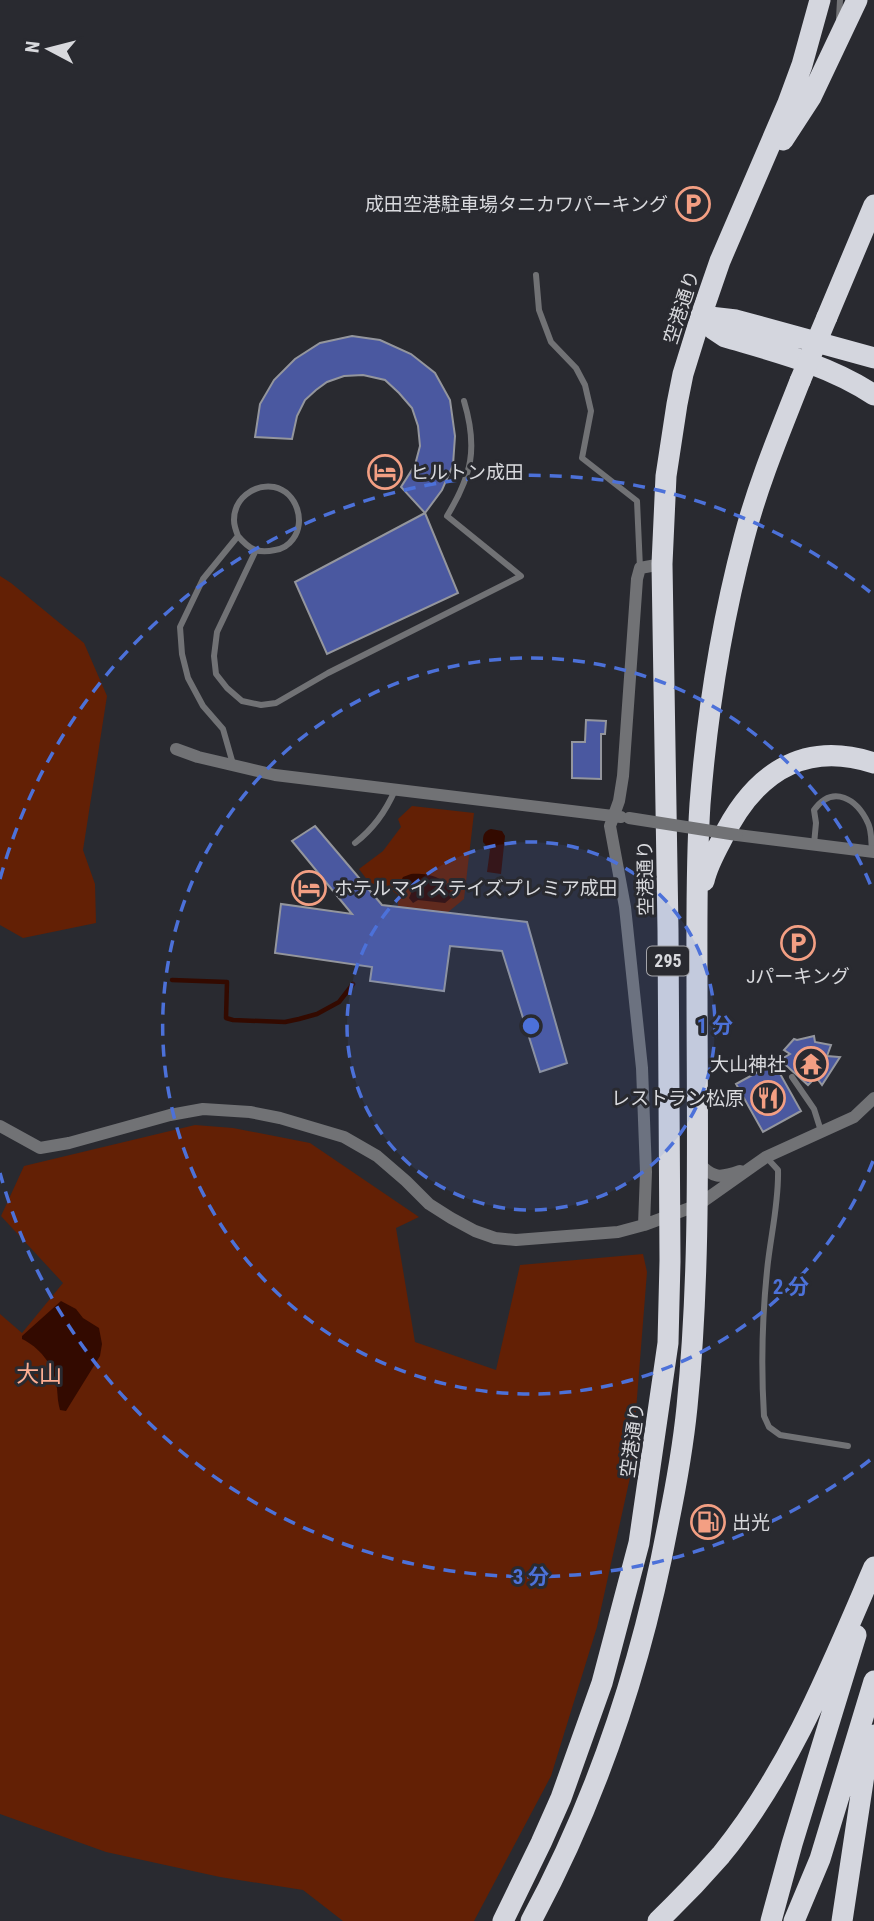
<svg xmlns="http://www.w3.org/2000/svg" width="874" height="1921" viewBox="0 0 874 1921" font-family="'Roboto Condensed','Noto Sans JP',sans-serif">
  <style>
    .green { fill: #632005 }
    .water { fill: #330a00 }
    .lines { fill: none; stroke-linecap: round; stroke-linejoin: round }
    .stream { stroke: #330a00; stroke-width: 4.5 }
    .building { fill: #4a58a0; stroke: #94969d; stroke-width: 2 }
    .lane { stroke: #717275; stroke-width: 6 }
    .street { stroke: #717275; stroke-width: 12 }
    .highway { stroke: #d4d6de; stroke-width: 21 }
    .street-bridge { stroke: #717275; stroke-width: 12 }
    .highway-bridge { stroke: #d4d6de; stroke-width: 21 }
    .ring { fill: none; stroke: #4c71d9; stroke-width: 3.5; stroke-dasharray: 12 9 }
    .labels { text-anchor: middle; stroke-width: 6; stroke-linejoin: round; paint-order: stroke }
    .shield { fill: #292a30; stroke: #a4a4a9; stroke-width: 2 }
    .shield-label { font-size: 18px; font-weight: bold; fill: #d8d9dd }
    .poi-label { font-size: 19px; fill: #d8d9dd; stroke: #292a30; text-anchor: end }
    .street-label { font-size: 19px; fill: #d8d9dd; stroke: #292a30 }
    .quarter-label { font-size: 23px; fill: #fdae93; stroke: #292a30 }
    .centre { fill: #4c71d9; stroke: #292a30; stroke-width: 3.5 }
    .ring-label { font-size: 21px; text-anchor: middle; font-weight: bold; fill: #4c71d9; stroke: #292a30; stroke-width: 6; stroke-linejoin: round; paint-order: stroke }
  </style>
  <rect width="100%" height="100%" fill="#292a30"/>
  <path class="green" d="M0 576 11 583 84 643 107 696 83 850 95 884 96 923 23 938 0 925Z
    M412 806 474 813 464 899 447 913 398 907V895L380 881 371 885 359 869 383 851 401 827 398 819Z
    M195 1125 233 1128 310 1143 419 1217 396 1228 415 1342 496 1370 520 1265 643 1254 647 1272 631 1473 597 1627 551 1776 474 1921H343L303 1890 220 1877 106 1852 0 1814V1314L22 1333 63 1283 1 1216 24 1166Z"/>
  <path class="water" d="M491 829 502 831 505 836 501 874 487 872 490 850 483 842C483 835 484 831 491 829Z
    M411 874C428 873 449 877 452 897L445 903 418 900 413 903 409 898 412 891 411 886 403 887 399 885 403 877Z
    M61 1301 76 1309 83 1318 99 1328 102 1344 100 1356 66 1411 60 1410 59 1406C57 1398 58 1391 56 1383 53 1364 39 1347 22 1339V1336Z"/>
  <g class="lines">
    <path class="stream" d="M172 980 227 982 226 1018 233 1020 285 1022 299 1019 317 1014 339 1002 353 984"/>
  </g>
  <path class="building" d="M352 336 380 340 411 354 435 373 450 400 455 436 453 465 442 490 425 513 401 487 415 465 420 446 418 426 412 408 399 393 385 380 363 375 344 376 327 382 316 390 305 400 297 416 292 439 255 437 260 404 274 380 295 359 320 343Z
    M425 513 458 593 327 654 295 582Z
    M586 720 606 721 605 734H601V779L572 778V742H585Z
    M315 826 382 905 527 922 567 1063 540 1072 502 951 450 946 444 991 370 981 372 967 275 953 281 904 352 914 292 841Z
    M814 1036 815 1042 831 1045 827 1056 840 1057 822 1085 816 1077 808 1085 780 1060 790 1054 784 1050 794 1039 797 1040Z
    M774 1063 801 1111 763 1132 736 1084Z"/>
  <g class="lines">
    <path class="lane" d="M839 19 840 0
      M536 275 539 310 551 342 576 368 585 385 591 411 582 458 637 501 640 568
      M256 550 217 632 214 656 216 674 227 688 242 701 261 705 276 703 328 673 521 576 447 516C472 475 478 448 464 401
      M233 764 223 729 203 706 188 678 182 654 180 627 203 579 238 536C236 531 234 525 234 520 234 499 253 484 274 487 297 492 306 522 293 539 288 546 282 549 275 550 257 554 249 549 238 536
      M355 843C373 829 386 811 395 790
      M814 844 816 823 814 810C833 784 857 799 868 823 872 831 871 842 872 851
      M792 1077 814 1109 821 1131
      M767 1158 778 1170C779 1204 770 1238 767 1271 762 1320 761 1368 764 1416L769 1427 780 1435 848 1446"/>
    <path class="street" d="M176 749 198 757 275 775 621 817
      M737 835 874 852
      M0 1126 40 1148 69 1143 170 1115 203 1109 250 1112 280 1118 344 1137 377 1156 406 1181 429 1204 451 1218 475 1231 495 1238 516 1240 618 1232 644 1225 698 1205 766 1157 854 1117 874 1098
      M698 1162C713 1179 720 1178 740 1171
      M644 1225 646 1172 642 1068 625 907 610 826 619 801 623 776 637 579 640 568 662 564"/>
    <path class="highway" d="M783 140 811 97 857 0
      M701 316 713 329 725 337C776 352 829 365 874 395
      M701 316 736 320 874 358
      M827 317 874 205
      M704 881C707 867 714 854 721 841 752 776 801 739 874 763
      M503 1921 541 1843 561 1798 602 1683 639 1543 668 1343 670 1261 668 930 662 564 666 476 677 404 683 374 701 316 720 261 788 103 802 65 820 0
      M531 1921C598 1797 642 1663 668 1525 676 1486 683 1447 687 1407 701 1268 697 1127 697 987 697 926 696 865 700 804 707 715 721 625 744 538 758 484 780 432 800 381
      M658 1921C680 1900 701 1878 721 1855 790 1770 831 1667 874 1567
      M771 1921 792 1844 856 1635
      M794 1921 820 1859 874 1681
      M842 1921 864 1775 874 1735"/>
    <path class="street-bridge" d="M629 818 737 835"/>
    <path class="highway-bridge" d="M800 381 827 317"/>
  </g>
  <circle cx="531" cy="1026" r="184" fill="#4c71d9" fill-opacity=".12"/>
  <g class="ring">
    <circle cx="531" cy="1026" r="184"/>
    <path d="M873 1161A368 368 0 1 1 873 891"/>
    <path d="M870 1460A551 551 0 0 1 0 1173M0 879A551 551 0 0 1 870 592"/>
  </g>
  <defs>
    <g id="parking-ring" transform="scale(1.75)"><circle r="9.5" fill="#292a30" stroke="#f39f83" stroke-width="1.5"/><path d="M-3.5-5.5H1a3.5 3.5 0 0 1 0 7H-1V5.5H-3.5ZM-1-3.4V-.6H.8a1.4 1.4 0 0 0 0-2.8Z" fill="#f39f83"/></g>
    <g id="hotel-ring" transform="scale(1.75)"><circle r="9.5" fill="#292a30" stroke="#f39f83" stroke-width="1.5"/><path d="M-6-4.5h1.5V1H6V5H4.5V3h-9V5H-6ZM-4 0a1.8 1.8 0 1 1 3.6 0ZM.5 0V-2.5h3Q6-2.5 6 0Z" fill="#f39f83"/></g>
    <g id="temple-ring" transform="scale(1.75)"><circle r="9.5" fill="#292a30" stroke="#f39f83" stroke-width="1.5"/><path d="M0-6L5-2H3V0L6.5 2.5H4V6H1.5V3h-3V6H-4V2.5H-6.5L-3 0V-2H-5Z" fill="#f39f83"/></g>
    <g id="restaurant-ring" transform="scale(1.75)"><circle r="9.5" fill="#292a30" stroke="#f39f83" stroke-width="1.5"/><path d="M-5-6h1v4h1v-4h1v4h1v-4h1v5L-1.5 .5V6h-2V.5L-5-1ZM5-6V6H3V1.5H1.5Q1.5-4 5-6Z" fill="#f39f83"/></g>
    <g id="fuel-ring" transform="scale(1.75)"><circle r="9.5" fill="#292a30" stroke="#f39f83" stroke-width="1.5"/><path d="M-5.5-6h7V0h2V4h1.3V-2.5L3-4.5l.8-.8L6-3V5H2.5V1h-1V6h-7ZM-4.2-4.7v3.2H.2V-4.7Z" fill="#f39f83"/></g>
  </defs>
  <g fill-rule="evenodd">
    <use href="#parking-ring" x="693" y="204"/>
    <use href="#hotel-ring" x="385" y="472"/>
    <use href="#hotel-ring" x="309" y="888"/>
    <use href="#parking-ring" x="798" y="943"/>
    <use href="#temple-ring" x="811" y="1064"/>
    <use href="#restaurant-ring" x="768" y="1098"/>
    <use href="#fuel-ring" x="708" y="1522"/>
  </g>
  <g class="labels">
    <rect class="shield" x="647" y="946.5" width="42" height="29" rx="5"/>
    <g class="shield-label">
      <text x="668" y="967">295</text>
    </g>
    <g class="poi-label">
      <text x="668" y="211">成田空港駐車場タニカワパーキング</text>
      <text x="410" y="479" text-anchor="start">ヒルトン成田</text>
      <text x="334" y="895" text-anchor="start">ホテルマイステイズプレミア成田</text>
      <text x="798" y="983" text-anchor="middle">Jパーキング</text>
      <text x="786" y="1071">大山神社</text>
      <text x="744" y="1105">レストラン松原</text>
      <text x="732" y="1529" text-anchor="start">出光</text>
    </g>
    <g class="street-label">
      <text transform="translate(681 307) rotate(-72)" y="7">空港通り</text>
      <text transform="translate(645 878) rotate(-91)" y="7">空港通り</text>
      <text transform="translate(632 1440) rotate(-82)" y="7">空港通り</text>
    </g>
    <g class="quarter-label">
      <text x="39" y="1382">大山</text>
    </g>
  </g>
  <circle cx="531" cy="1026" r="10" class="centre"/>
  <g class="ring-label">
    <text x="715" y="1033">1 分</text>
    <text x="791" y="1294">2 分</text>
    <text x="531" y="1584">3 分</text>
  </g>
  <g transform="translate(49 49) rotate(277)" stroke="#292a30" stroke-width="5" paint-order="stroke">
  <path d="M0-5L12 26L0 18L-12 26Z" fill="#d8d9dd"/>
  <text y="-10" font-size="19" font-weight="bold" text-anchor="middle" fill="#d8d9dd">N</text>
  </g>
</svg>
